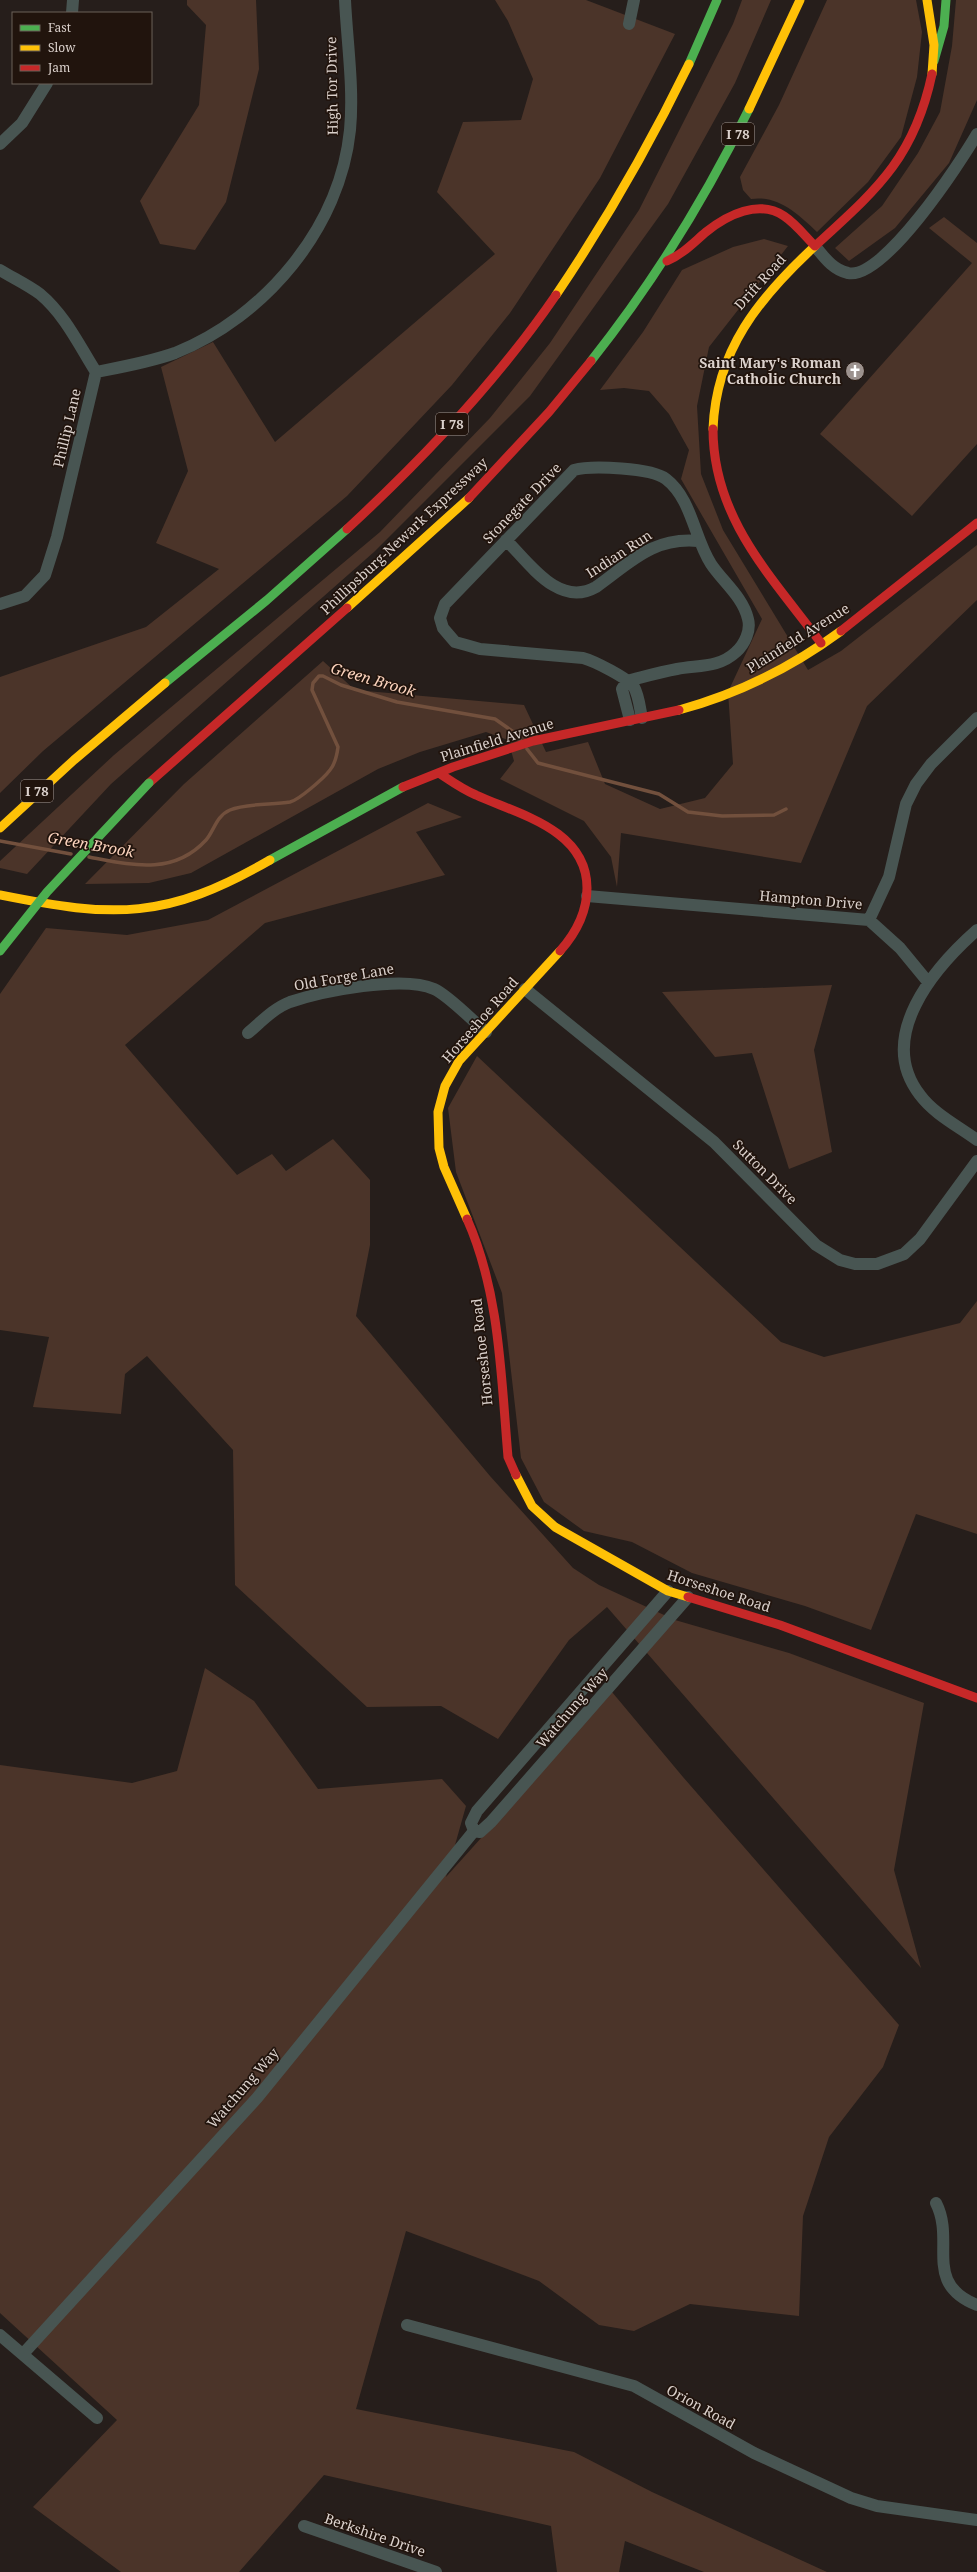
<svg xmlns="http://www.w3.org/2000/svg" width="977" height="2572" viewBox="0 0 977 2572" font-family="'Noto Serif',serif">
  <style>
    .green { fill: #4b3429 }
    .lines { fill: none; stroke-linecap: round; stroke-linejoin: round }
    .stream { stroke: #72503d; stroke-width: 3.5 }
    .street { stroke: #485552; stroke-width: 12 }
    .fast { stroke: #4caf50; stroke-width: 9 }
    .slow { stroke: #ffc107; stroke-width: 9 }
    .jam { stroke: #c62828; stroke-width: 9 }
    .fast-bridge { stroke: #4caf50; stroke-width: 9 }
    .labels { text-anchor: middle; stroke-width: 3.5; stroke-linejoin: round; paint-order: stroke }
    .shield { fill: #21140d; stroke: #a39893; stroke-width: 1 }
    .shield-label { font-size: 13px; font-weight: bold; fill: #dbd1cc }
    .street-label { font-size: 14px; fill: #dbd1cc; stroke: #21140d }
    .poi-label { font-size: 14px; font-weight: bold; fill: #dbd1cc; stroke: #21140d; text-anchor: end }
    .water-label { font-size: 15px; font-style: italic; fill: #fbd3bd; stroke: #21140d }
  </style>
  <rect width="100%" height="100%" fill="#261e1b"/>
  <path class="green" d="M187 0H256L259 69 226 202 195 250 160 244 140 201 199 105 206 25 187 5Z
    M495 0H586L675 34 600 178 510 313 452 385 347 496 43 751 0 793V677L146 627 219 569 156 543 188 471 161 367 213 342 275 442 495 254 437 192 463 122 521 120 533 79 508 21Z
    M742 0H771L735 83 668 204 530 396 374 552 111 784 27 874 0 868V861L114 755 380 532 490 418 550 343 639 210 733 24Z
    M827 0H916L922 32 917 77 901 137 868 182 817 232C798 214 778 195 751 199L743 190 740 177 779 105Z
    M956 0H977V100L949 163 895 228 849 261 835 248 882 206 918 153 940 112 952 46Z
    M944 217 977 243V444L912 516 820 434 972 263 929 228Z
    M764 239 788 246 709 347 697 406 701 474 723 530 808 670 841 651 977 545V600L867 706 801 863 621 833 617 887 611 857 584 821 500 779 514 761 508 740 486 732 420 752 378 769 191 873 149 883 85 884 184 784 323 661 355 690 524 705 546 752 588 742 605 784 660 809 705 798 733 764 728 692 762 619 681 479 689 450 669 414 649 391 624 388 600 390 643 332 682 270 733 247Z
    M428 803 462 817 416 832 445 875 265 923 125 1045 237 1175 272 1154 286 1171 333 1139 370 1180V1245L356 1316 490 1476 573 1568 599 1585 675 1620 789 1653 924 1703 894 1870 921 1968 607 1607 569 1640 498 1739 441 1706 367 1707 235 1585 233 1450 147 1356 125 1374 121 1414 33 1407 49 1337 0 1330V994L46 928 127 935 208 920Z
    M832 985 814 1050 832 1152 789 1169 752 1053 715 1057 662 992Z
    M477 1056 781 1342 824 1357 960 1323 977 1301V1534L916 1514 871 1630 805 1606 692 1573 632 1542 584 1531 544 1502 521 1458 502 1293 456 1172 448 1108Z
    M205 1668 254 1701 318 1789 442 1779 466 1806 446 1877 612 1692 683 1777 899 2025 883 2067 829 2137 803 2216 799 2316 690 2304 634 2331 599 2325 539 2281 406 2231 356 2409 574 2452 652 2492 827 2572H704L625 2541 619 2572H557L551 2526 324 2475 239 2572H121L33 2507 117 2420 0 2313V1765L132 1783 177 1771Z"/>
  <g class="lines">
    <path class="stream" d="M527 749 538 763 659 794 688 812 722 816 774 815 786 809
      M0 841 71 854
      M89 857C131 865 173 876 206 840 214 831 216 816 230 810 246 803 273 805 290 802 299 800 324 778 330 770 335 764 337 755 338 747L312 690 313 683 319 676H323L341 685 397 702 495 719 515 733 521 741"/>
    <path class="street" d="M72 13 73 0
      M629 24 634 0
      M0 144 22 123 47 83
      M815 246C824 257 833 270 848 273 883 281 960 163 977 134
      M0 270C13 278 28 285 40 294 65 315 79 345 96 372L57 537 45 575 25 596 0 604
      M96 372C122 367 150 362 175 353 265 317 340 228 350 130 354 88 347 42 345 0
      M506 540C530 564 559 608 596 587 631 562 653 537 698 541
      M630 720 622 689 627 681C643 677 660 672 677 669 698 665 719 668 736 652 745 644 751 630 748 619 743 597 723 582 711 564 694 538 692 499 666 479 652 468 592 465 574 470L445 604 440 618 443 628 455 642 466 645 480 649 583 658C594 661 628 678 634 687 639 696 640 709 642 718
      M587 896 869 920 889 877 906 804 916 784 931 764 977 718
      M869 920 900 948 928 982
      M977 930C934 968 875 1037 920 1095 934 1114 958 1126 977 1140
      M525 989 714 1142 816 1245 840 1260 855 1264H877L904 1254 920 1239 977 1161
      M248 1033C261 1022 274 1008 290 1002 323 991 403 975 434 989 448 995 473 1021 486 1032
      M668 1591 477 1811 471 1823 474 1831 480 1832 491 1822 688 1597
      M936 2203C956 2242 922 2283 977 2305
      M407 2325 634 2386 754 2453 851 2498 877 2506 977 2520
      M0 2335 97 2418
      M23 2354 257 2098 474 1831
      M304 2526 436 2572"/>
    <path class="fast" d="M934 61 944 26 946 0
      M689 64 717 0
      M591 361C652 284 706 197 749 109
      M165 683 267 600 347 529
      M270 860 403 787"/>
    <path class="slow" d="M927 0 934 45 932 74
      M749 109 800 0
      M556 295C606 221 650 144 689 64
      M713 429C716 350 759 298 815 246
      M347 608 469 498
      M679 710C738 694 792 667 841 631
      M0 828 74 760 165 683
      M0 895C115 918 166 920 270 860
      M467 1219 444 1167 439 1148 438 1112 445 1086 459 1061 560 951
      M516 1475 532 1506 555 1527 668 1591 688 1597"/>
    <path class="jam" d="M815 246C876 190 914 159 932 74
      M667 261C683 254 693 243 706 232 727 215 759 199 784 216 796 224 805 236 815 246
      M713 429C713 518 771 576 821 643
      M469 498 549 412 591 361
      M347 529C424 458 497 381 556 295
      M841 631 977 523
      M439 773C451 781 462 789 476 795 517 814 587 829 587 888 587 913 576 933 560 951
      M149 783 347 608
      M403 787 453 767 533 741 679 710
      M467 1219C500 1293 501 1377 508 1457L516 1475
      M688 1597 780 1625 977 1698"/>
    <path class="fast-bridge" d="M0 951 47 892 149 783"/>
  </g>
  <defs>
    <g id="church-disc" transform="scale(1)"><circle r="9.5" fill="#9c928e" stroke="#21140d"/><path d="M-1.2-6h2.4v3.5h3.3v2.4h-3.3V6h-2.4V-.1h-3.3v-2.4h3.3Z" fill="#fff"/></g>
  </defs>
  <g fill-rule="evenodd">
    <use href="#church-disc" x="855" y="371"/>
  </g>
  <g class="labels">
    <g class="shield">
      <rect x="722" y="123" width="32" height="22" rx="3"/>
      <rect x="436" y="413" width="32" height="22" rx="3"/>
      <rect x="21" y="780" width="32" height="22" rx="3"/>
    </g>
    <g class="shield-label">
      <text x="738" y="139">I 78</text>
      <text x="452" y="429">I 78</text>
      <text x="37" y="796">I 78</text>
    </g>
    <g class="street-label">
      <text transform="translate(332 86) rotate(-91)" y="5">High Tor Drive</text>
      <text transform="translate(760 282) rotate(-48)" y="5">Drift Road</text>
      <text transform="translate(67 428) rotate(-77)" y="5">Phillip Lane</text>
      <text transform="translate(522 503) rotate(-46)" y="5">Stonegate Drive</text>
      <text transform="translate(404 536) rotate(-43)" y="5">Phillipsburg-Newark Expressway</text>
      <text transform="translate(619 554) rotate(-33)" y="5">Indian Run</text>
      <text transform="translate(798 638) rotate(-32)" y="5">Plainfield Avenue</text>
      <text transform="translate(497 740) rotate(-17)" y="5">Plainfield Avenue</text>
      <text transform="translate(811 900) rotate(5)" y="5">Hampton Drive</text>
      <text transform="translate(344 977) rotate(-10)" y="5">Old Forge Lane</text>
      <text transform="translate(480 1020) rotate(-49)" y="5">Horseshoe Road</text>
      <text transform="translate(765 1172) rotate(45)" y="5">Sutton Drive</text>
      <text transform="translate(482 1352) rotate(-96)" y="5">Horseshoe Road</text>
      <text transform="translate(719 1591) rotate(18)" y="5">Horseshoe Road</text>
      <text transform="translate(572 1708) rotate(-49)" y="5">Watchung Way</text>
      <text transform="translate(243 2088) rotate(-49)" y="5">Watchung Way</text>
      <text transform="translate(701 2407) rotate(29)" y="5">Orion Road</text>
      <text transform="translate(375 2535) rotate(19)" y="5">Berkshire Drive</text>
    </g>
    <g class="poi-label">
      <text x="841" y="368">Saint Mary's Roman<tspan x="841" dy="16">Catholic Church</tspan></text>
    </g>
    <g class="water-label">
      <text transform="translate(373 680) rotate(16)" y="5">Green Brook</text>
      <text transform="translate(91 845) rotate(10)" y="5">Green Brook</text>
    </g>
  </g>
  <rect x="12" y="12" width="140" height="72" fill="#21140d" stroke="#6b6059"/>
  <rect x="20" y="25" width="20" height="6" fill="#4caf50" stroke="#6b6059"/>
  <text x="48" y="32" font-size="12" fill="#dbd1cc">Fast</text>
  <rect x="20" y="45" width="20" height="6" fill="#ffc107" stroke="#6b6059"/>
  <text x="48" y="52" font-size="12" fill="#dbd1cc">Slow</text>
  <rect x="20" y="65" width="20" height="6" fill="#c62828" stroke="#6b6059"/>
  <text x="48" y="72" font-size="12" fill="#dbd1cc">Jam</text>
</svg>
